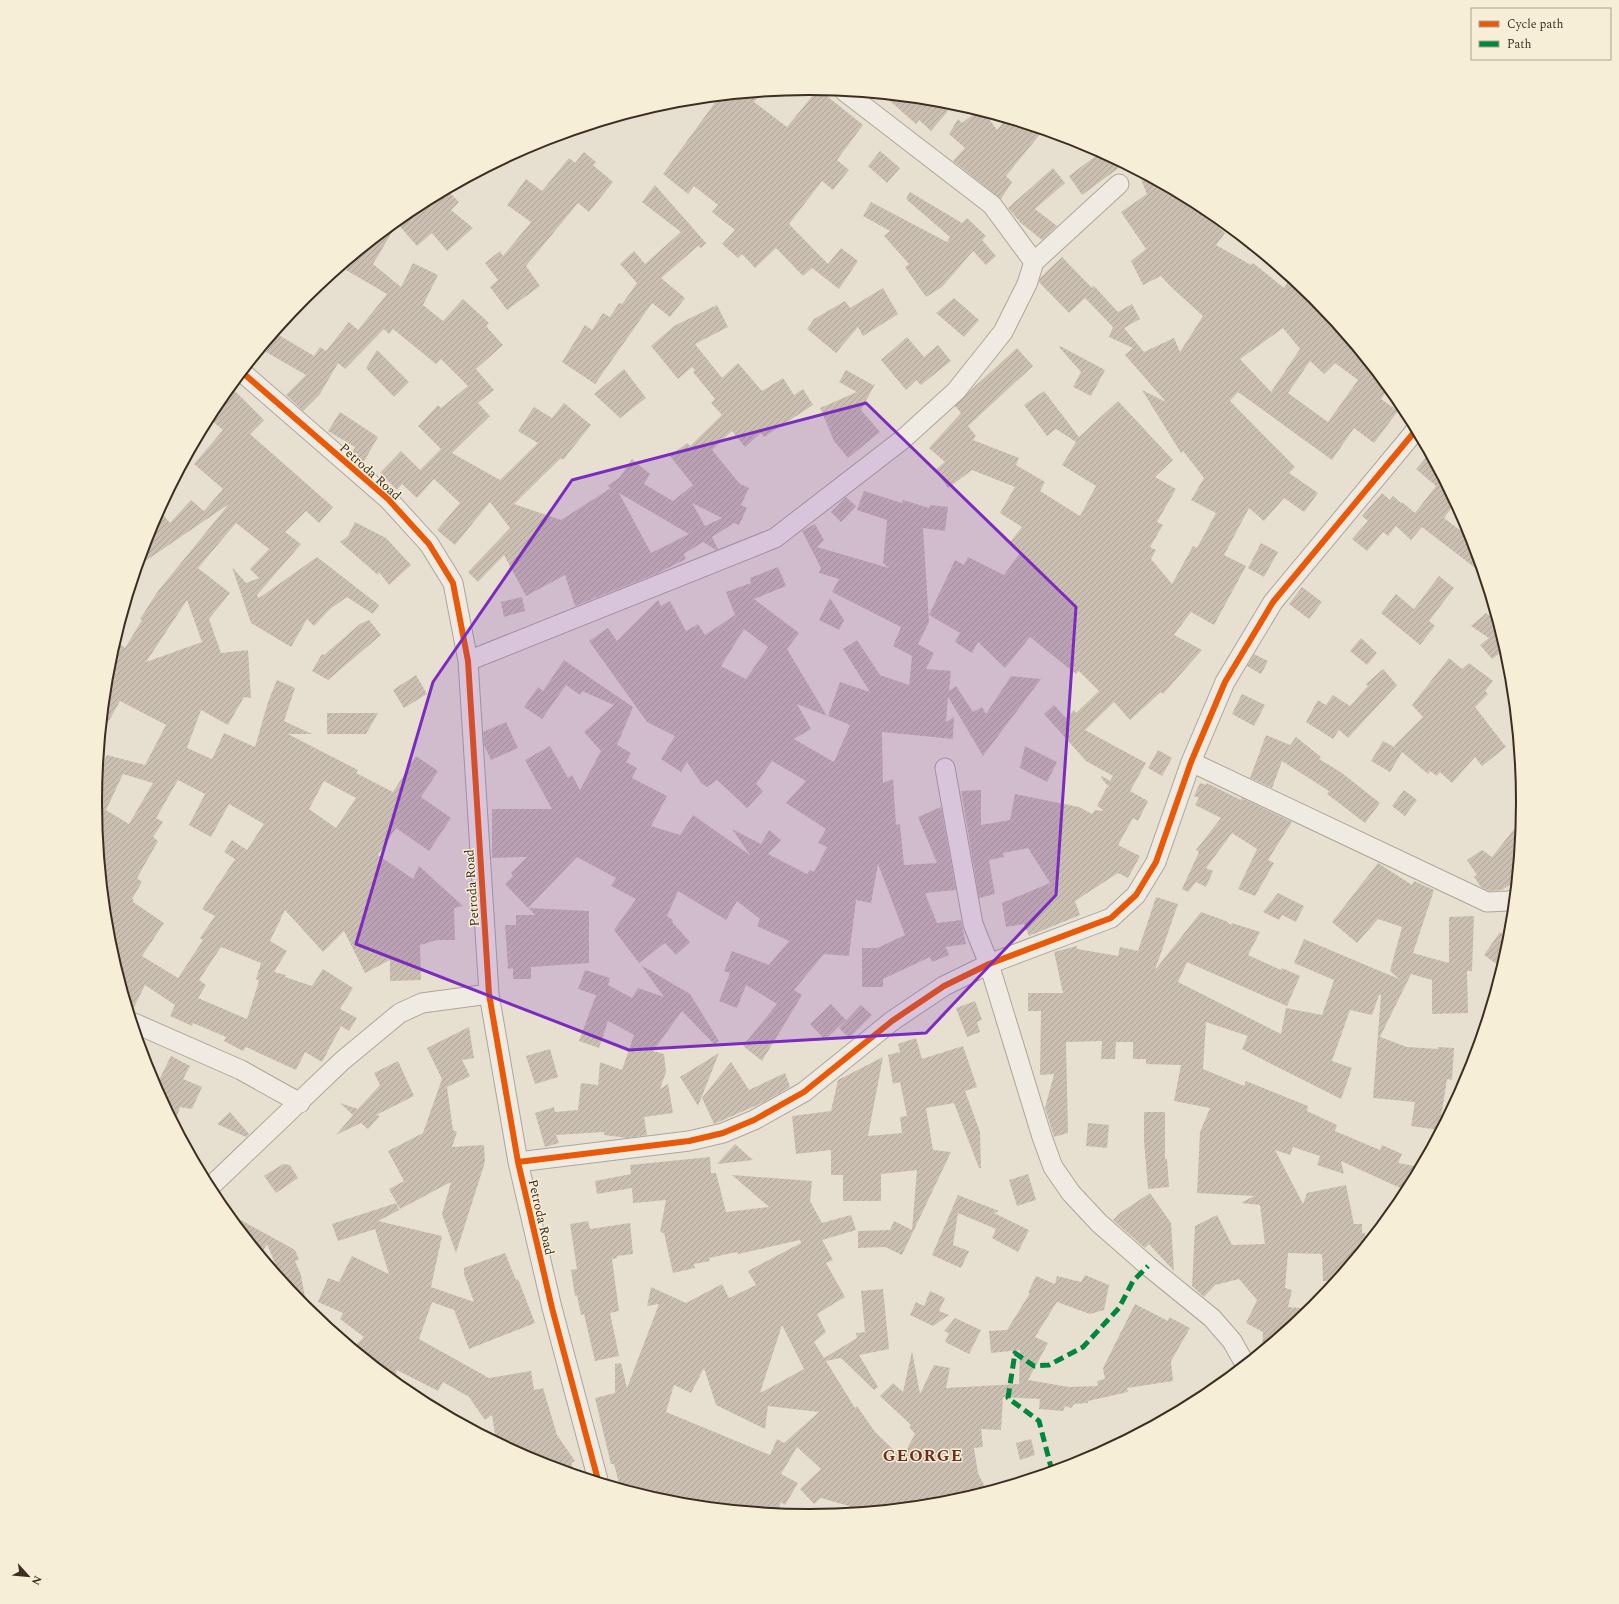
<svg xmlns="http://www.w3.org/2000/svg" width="1619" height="1604" viewBox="0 0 1619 1604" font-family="Spectral,serif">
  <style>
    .building { fill: url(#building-hatch); fill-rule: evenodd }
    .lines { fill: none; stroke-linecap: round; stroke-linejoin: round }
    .street-casing { stroke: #ada599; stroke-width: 21 }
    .street { stroke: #efebe3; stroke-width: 19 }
    .quiet { stroke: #00873e; stroke-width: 5; stroke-dasharray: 10 5; stroke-linecap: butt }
    .cycleway-casing { stroke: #f7eed8; stroke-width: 8 }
    .cycleway { stroke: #e8590c; stroke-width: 6 }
    .marked { fill: #7b2cbf; fill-opacity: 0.2; stroke: #7b2cbf; stroke-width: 3; stroke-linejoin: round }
    .labels { text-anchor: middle; stroke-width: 3; stroke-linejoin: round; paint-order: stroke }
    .street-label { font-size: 13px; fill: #3d2e20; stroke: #f7eed8 }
    .district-label { font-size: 17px; font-weight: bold; letter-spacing: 1px; fill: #6b2e1e; stroke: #f7eed8 }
    .rim { fill: none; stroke: #3d2e20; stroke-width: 2 }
  </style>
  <defs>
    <pattern id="building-hatch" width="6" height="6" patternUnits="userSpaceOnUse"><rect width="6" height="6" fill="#cbbfb2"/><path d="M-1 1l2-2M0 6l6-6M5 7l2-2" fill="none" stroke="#afa499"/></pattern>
  </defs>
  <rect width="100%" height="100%" fill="#e7e0d1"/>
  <path class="building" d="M818 89 863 125 837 160 849 170 833 190 822 181 789 224 828 264 841 248 858 261 839 289 812 268 803 276 776 248 755 268 742 254 738 258 722 244 735 230 712 212 718 205 694 186 688 194 663 174 719 97 761 93 754 102 787 127Z
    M883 95 936 100 948 111 931 131 919 120 916 124Z
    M978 111 984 112 997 130 1006 119 1032 127 1041 133 1006 176 1012 182 1001 199 953 161 965 148 949 134 958 119 962 123Z
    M880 151 900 168 887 183 868 166Z
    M584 152 596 162 593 165 613 182 589 212 578 203 526 266 540 286 507 310 490 287 498 280 485 263 500 251 503 256 531 222 507 205 526 179 542 191 569 158 575 163Z
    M1101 152 1124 164 1082 195 1069 176Z
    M1053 168 1065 183 1035 209 1057 226 1042 240 1021 223 1008 208Z
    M1138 172 1185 197 1225 233 1216 245 1251 265 1253 263 1284 288 1291 278 1315 297 1389 388 1381 399 1398 411 1374 443 1354 428 1332 460 1238 392 1230 401 1295 467 1289 473 1318 493 1304 512 1284 498 1264 521 1249 508 1224 555 1246 566 1214 625 1191 612 1174 635 1202 650 1163 694 1161 692 1130 720 1114 702 1085 730 1146 763 1130 791 1148 801 1138 821 1133 818 1118 845 1140 856 1128 878 1118 873 1075 901 1080 915 1029 936 1024 924 1006 927 1002 903 1050 883 1028 848 1003 853 1004 857 989 860 995 894 979 898 961 791 981 790V825L1010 820 1015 794 1079 807 1092 814 1095 810 1103 811V810L1097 806 1107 787 1110 788 1101 778 1102 776 1110 781 1113 776 1086 761 1044 714 1054 705 1066 718 1074 710 1076 713 1099 691 1079 671 1076 674 1030 637 1005 668 978 642 972 653 955 642 960 633 929 615 955 560 964 565 968 557 1004 575 1021 551 1010 542 1022 527 1000 513 1015 487 972 470 948 488 935 470 945 462 929 448 961 413 955 406 972 389 1017 348 1033 366 968 426 976 436 973 440 1019 458 1016 465 1045 482 1040 491 1080 516 1096 486 1062 465 1076 442 1056 429 1047 436 1024 405 1044 391 1079 437 1118 401 1173 460 1155 477 1176 489 1157 522 1163 525 1150 547 1156 550 1151 559 1172 584 1193 546 1197 548 1216 513 1191 500 1204 478 1183 451 1181 453 1142 390 1166 402 1125 355 1133 348 1109 337 1113 327 1085 298 1069 313 1039 282 1040 278 1062 257 1092 288 1094 286 1118 312 1132 304 1140 319 1124 328 1144 352 1174 338 1180 352 1203 316 1170 286 1161 276 1143 285 1131 261 1146 249 1121 212 1147 194ZM1283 328 1300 349 1271 392 1240 359ZM1310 361 1324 374 1335 363 1358 380 1328 422 1288 393Z
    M655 185 706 243 701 248 698 246 661 278 685 298 670 317 652 303 595 384 562 362 585 325 592 330 603 313 610 317 619 303 622 304 637 283 620 264 634 251 645 264 681 232 642 202Z
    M447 190 459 202 451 210 473 228 447 251 432 233 417 246 396 222 413 208Z
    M910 192 962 223 967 218 986 236 982 240 996 256 986 265 973 251 942 287 926 297 905 267 909 264 884 236 890 231 863 216 871 202 947 242 950 237 906 199Z
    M395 223 397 224 373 264 401 287 413 263 438 275 423 305 443 321 463 299 489 323 486 326 503 345 476 369 494 390 478 403 490 416 452 453 500 480 538 443 518 431 534 407 552 418 564 403 591 425 563 460 561 458 514 504 561 520 611 488 607 486 620 477 632 459 650 474 644 484 673 501 693 485 670 456 687 443 690 446 722 415 711 403 715 399 693 372 695 370 692 367 678 379 651 346 674 326 717 305 728 327 695 344 722 378 738 363 762 391 783 378 794 395 803 389 813 405 764 437 761 433 745 447 732 431 712 450 740 484 749 488 741 505 747 508 739 525 734 523 712 537 718 549 716 550 703 542 684 554 686 559 658 573 575 606 565 575 526 596 504 555 478 582 468 572 510 528 490 502 455 545 437 530 460 503 434 479 417 498 402 484 397 490 380 473 401 451 420 470 441 449 418 426 438 405 441 408 468 386 441 359 436 364 393 329 389 334 384 329 345 369 338 363 320 394 303 411 286 395 306 375 266 352 277 334 314 356 320 347 326 351 349 322 358 330 387 294 346 270 355 256ZM619 493 689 534 651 553ZM692 503 722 518 705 526Z
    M883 288 898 314 863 336 858 327 836 353 807 329 814 319 845 301 850 308Z
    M954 298 979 320 964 337 936 313Z
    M907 337 924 357 938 345 951 361 921 385 916 380 906 390 881 360Z
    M1060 346 1105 370 1091 396 1073 387 1081 372 1059 347Z
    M377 350 409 382 394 397 366 368Z
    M624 369 646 398 620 418 594 394Z
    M846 370 873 385 875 384 861 410 880 432 848 458 834 441 820 408 857 392 839 382Z
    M231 387 264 420 250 434 333 507 319 523 306 511 285 532 301 544 257 595 259 598 317 557 379 605 373 614 347 597 330 609 314 626 307 619 291 647 251 623 232 567 246 583 259 578 250 569 269 549 236 523 198 568 230 593 209 619 221 653 248 650 251 698 244 697 228 725 201 710 187 748 212 759 224 733 255 747 268 702 277 680 295 688 284 721 312 734H288L358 770 356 773 393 792 416 756 438 771 421 797 451 818 429 851 396 828 378 855 413 879 419 866 463 906 454 908 455 940H437L420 945 421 980 390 981V960L365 973 344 931 323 952 285 910 270 941 287 951 274 972 286 975 285 977 312 986 323 969 353 988 340 1009 357 1018 349 1031 341 1026 322 1062 305 1052 296 1070 246 1047 243 1051 224 1041 226 1037 193 1023 192 1026 170 1016 175 1005 145 985 131 1013 109 941 96 802 98 773 107 755 145 765 166 725 120 701 102 733 109 662 116 641 125 648 142 620 140 619 158 591 229 504 138 566 150 529 160 511 170 523 191 500 204 511 223 489 194 464 223 430 211 420 225 403 221 399ZM187 600 202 642 146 662ZM123 774 153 783 129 824 106 810ZM178 780 205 794 189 825 211 837 229 804 264 824 247 850 232 840 224 852 235 859 202 909 215 916 200 938 203 940 178 978 142 956 164 923 133 902 134 900 132 899 142 882 137 878 158 841 153 837 163 822 156 818ZM324 781 356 798 336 828 309 809ZM221 947 261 963 256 979 259 981 247 1019 198 998 206 985 199 980Z
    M340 412 378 437 363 463 352 453 355 447 328 431Z
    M1429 454 1455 503 1444 518 1473 540 1483 574 1422 527 1411 540 1396 526 1388 536 1383 532 1367 551 1352 539 1368 521 1362 516 1382 493 1390 500 1393 496 1401 503 1402 502 1415 513 1436 486 1416 469Z
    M864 491 902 503 903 500 929 508 930 505 948 507 945 531 923 528 929 622 918 644 934 653 926 669 951 671 949 691 956 686 973 712 982 707 986 714 1011 676 1041 679 983 756 948 697 946 722 954 717 953 739 882 732 883 783 893 779 896 825 900 824 904 865 937 863 918 817 941 807 956 890 925 893 937 923 961 920 966 944 946 947 949 955 932 962 930 957 883 979V987H862V948H877L905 935 878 864 871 903 856 900 849 956 824 954 794 990 802 995 762 1061 743 1046 777 1004 746 985 737 1008 719 1001 730 973 724 971 732 951 769 965 789 941 757 926 760 919 737 901 726 920 678 891 667 916 673 920 672 922 690 942 676 955 665 943 639 963 614 930 636 899 611 886 616 878 577 857 528 908 505 884 513 876 511 873 527 857 492 858V809H552L525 760 550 746 568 778 572 775 580 790 601 751 584 732 614 705 582 691 580 695 566 685 542 719 524 707 538 687 543 691 564 660 633 707 617 745 631 753 626 762 637 768 632 778 667 796 651 826 680 835 693 815 750 855 732 829 761 844 769 830 781 840 768 854 807 874 810 870 814 872 827 847 818 843 826 829 786 803 806 781 772 761 756 784 763 791 747 808 717 780 707 787 701 783 687 762 681 772 661 759 675 736 647 722 589 641 608 628 617 641 658 600 661 606 670 601 686 631 698 624 705 635 735 615 726 592 751 583 750 578 778 567 786 586 754 599 799 633 787 649 827 716 797 704 811 729 794 739 834 762 850 725 828 716 840 682 870 692 843 649 857 640 880 675 909 685 912 656 893 646 901 627 832 592 839 579 819 573 821 568 802 531 815 524 824 540 817 547 889 568 883 563 887 520 857 510ZM744 629 768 647 746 679 721 666Z
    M846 497 856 506 841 522 831 512Z
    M355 522 386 538 411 565 389 585 379 572 378 575 340 542 348 536Z
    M1261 543 1278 552 1264 577 1248 568Z
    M1439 576 1454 588 1429 621 1435 626 1420 645 1381 613 1396 594 1414 609Z
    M1302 587 1322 602 1309 619 1289 604Z
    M522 597 525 611 504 617 501 602Z
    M830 598 844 620 839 630 819 620Z
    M1486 613 1498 622 1506 649 1492 659 1480 645 1489 638 1471 626Z
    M369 620 381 635 328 680 312 671 322 654 324 655 360 624Z
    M1361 638 1377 653 1367 665 1350 651Z
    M1254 654 1268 661 1261 674 1247 666Z
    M1449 658 1462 669 1469 663 1493 681 1485 691 1488 694 1475 707 1506 747 1482 766 1475 757 1452 783 1440 772 1437 776 1430 771 1428 774 1402 752 1390 772 1371 761 1383 741 1398 749 1394 746 1423 717 1412 705Z
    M1383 669 1397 685 1348 738 1339 730 1333 739 1306 722 1318 700 1326 705 1333 695 1350 706 1368 686 1366 684Z
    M416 675 427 694 404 708 393 690Z
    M1242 694 1265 705 1254 726 1232 714Z
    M327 713H378L366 734H327Z
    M506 722 518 748 491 760 484 745 483 732Z
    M1266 735 1290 745 1296 737 1321 757 1319 759 1342 773 1380 803 1365 823 1327 794 1329 791 1282 761 1272 788 1250 778Z
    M1025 746 1057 762 1047 782 1020 768Z
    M1158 750 1172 758 1162 776 1148 768Z
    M1200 783 1206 785 1207 783 1241 800 1242 798 1292 822 1268 860 1274 863 1255 896 1238 889 1257 849 1232 833 1206 868 1213 871 1206 887 1196 882 1188 892 1182 889 1199 852 1196 850 1221 818 1195 805 1199 798 1194 796Z
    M1404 790 1417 800 1405 816 1392 806Z
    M1522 819 1516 881 1502 890 1489 891 1481 887 1474 877 1477 875 1467 860 1482 850 1492 857Z
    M1378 863 1412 885 1414 881 1434 890 1413 953 1449 963V917L1474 916 1472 971H1467L1468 1013 1432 1014V980L1411 974 1380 1037 1407 1047 1438 1049V1047L1454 1048 1452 1080 1447 1079 1439 1130 1411 1126 1415 1102 1373 1098 1381 995H1379L1372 1015 1350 1010 1332 1061 1352 1068 1341 1099 1242 1049 1248 1036 1206 1022 1203 1069 1244 1086 1246 1081 1308 1106 1307 1111 1337 1125 1335 1131 1380 1150 1382 1145 1402 1154 1398 1163 1420 1167 1407 1191 1341 1161 1344 1174 1317 1165 1320 1156 1293 1147 1290 1155 1275 1150 1303 1204 1307 1193 1346 1185 1354 1224H1362V1233H1365V1245L1336 1281H1323L1322 1254 1288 1253 1285 1288 1292 1290 1288 1307 1311 1309 1262 1350 1263 1332 1246 1323 1257 1300 1239 1279 1215 1285 1204 1297 1192 1286 1195 1226 1217 1215 1232 1245 1265 1244 1260 1205 1241 1203 1254 1196 1197 1193 1200 1132 1210 1108 1174 1101 1181 1065 1146 1064V1059H1133V1042H1116L1115 1059H1101L1102 1041 1066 1042 1068 1133 1054 1137 1045 1108 1054 1074 1040 1075 1041 1011H1028V993H1063L1054 952 1077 946V949L1118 956 1120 947 1138 951 1156 897 1178 904 1155 970 1201 912 1226 921 1231 925 1232 923 1260 932 1248 955 1281 970 1282 968 1300 976 1287 1006 1187 962 1178 982 1281 1034 1286 1008 1322 1015 1334 980 1294 963 1304 939 1399 979 1390 971 1402 927 1378 919 1357 943 1332 922Z
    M1278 893 1304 906 1296 922 1282 915 1279 920 1263 912Z
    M529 908 589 911V963L531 967V979H513V968L508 969 505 925H516V915H535Z
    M1500 932 1510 940 1502 968 1484 955Z
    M641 965 690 994 719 1041 714 1044 682 1011 653 1051 664 1054 666 1072 660 1089 668 1084 673 1113 644 1117 647 1135 627 1138 604 1135V1132L556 1135 559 1143 545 1147 535 1113 554 1107 555 1112 578 1110 581 1083 598 1085 600 1062 622 1070 634 1035 608 1021 599 1048 579 1041 596 995 578 989 585 970 610 978 608 985 632 998 638 988 664 997Z
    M975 1001 982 1020 977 1022 980 1032 967 1037 956 1008Z
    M831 1004 846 1020 825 1040 810 1024Z
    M861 1005 872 1015 849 1038 839 1028Z
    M469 1027 474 1058 462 1060 470 1076 447 1087 453 1130 457 1132 452 1147 484 1145 485 1162 456 1253 442 1214 451 1182 400 1209 389 1189 404 1181 388 1151 423 1133 442 1079 427 1048Z
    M916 1038 922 1059 963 1046 977 1087 965 1091 980 1132 981 1168H979L954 1103 926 1108 933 1150 951 1152 902 1255 885 1247 858 1248V1231L890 1230 894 1221 912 1230 917 1170 881 1174V1201H843V1175H831V1150L796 1154 792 1116 831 1111 838 1080 883 1057 868 1136 902 1133 900 1117 907 1116 900 1082 893 1084 888 1055 900 1052 898 1044Z
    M550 1049 558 1077 535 1084 526 1056Z
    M719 1053 698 1106 680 1077Z
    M171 1056 190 1066 183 1079 202 1087 192 1109 180 1107 175 1122 156 1086Z
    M398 1061 414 1096 376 1115 380 1116 368 1129 361 1123 336 1135 353 1115 340 1103 358 1109 380 1085 374 1073Z
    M731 1062 749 1090 785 1073 790 1087 764 1102 714 1124 702 1098Z
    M230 1112 249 1134 246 1137 217 1124Z
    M1144 1112H1165V1159H1167L1169 1187 1148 1189 1144 1141Z
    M1088 1123 1109 1125 1107 1148 1086 1146Z
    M735 1144 753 1160 717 1164Z
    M710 1157 711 1173H716L726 1212 769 1207 732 1175 812 1181 810 1201 822 1223 851 1215 856 1230 822 1240 833 1260 826 1263 845 1297 817 1314 826 1332 814 1342 824 1358 857 1338 856 1333 865 1332 861 1291 883 1289 889 1349 859 1355 878 1387 874 1390 841 1358 826 1361 855 1408 857 1406 875 1432 902 1458 915 1434 909 1427 911 1425 880 1396 893 1383 903 1392 912 1351 920 1394 934 1365 950 1368 946 1388 1019 1384 1020 1350 991 1353 989 1331 1007 1330 1030 1293H1028L1036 1276 1055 1284 1057 1276 1081 1282 1085 1275 1109 1285 1104 1310 1090 1314 1057 1302 1035 1337 1048 1343 1028 1380 1069 1387 1098 1386 1097 1381 1105 1379 1103 1368 1135 1304 1168 1321 1169 1317 1190 1328 1171 1361 1173 1381 1127 1388 1128 1392 1088 1401V1403L1074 1404 1071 1408 1065 1406 1063 1411 1039 1409 1040 1399 1003 1397 1001 1430 981 1429 983 1447 974 1448 978 1473 987 1491 949 1502 849 1512V1506L821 1498 814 1504 800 1489 821 1469 797 1447 781 1474 798 1483 785 1505 781 1502 777 1513 670 1502 620 1487 614 1464H611L595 1398 615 1393V1364L621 1363 627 1388 659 1304 647 1306 651 1287 686 1303 722 1284 729 1298 756 1285 748 1271 801 1243 800 1240 738 1254 737 1252 709 1258 710 1261 694 1264 695 1268 673 1273 664 1233 660 1232 666 1200 633 1203 632 1188 597 1194 595 1181 631 1174 630 1165ZM782 1325 804 1369 760 1393ZM704 1368 716 1405 765 1429 768 1406 819 1412 784 1443 777 1439 770 1455 666 1412 674 1385 691 1393Z
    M283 1164 290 1165 298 1178 276 1193 264 1176Z
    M1028 1174 1036 1200 1017 1206 1009 1180Z
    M1150 1193 1171 1223 1174 1271 1149 1244 1145 1248 1113 1220 1120 1213Z
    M958 1195 999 1211 994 1213 1029 1230 1018 1252 992 1238 996 1229 958 1213 953 1245 969 1251 961 1268 932 1255Z
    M396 1203 399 1210 378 1221 442 1236 431 1287 474 1302 464 1274V1268L505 1253 516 1280 518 1279 535 1323 469 1349 454 1310 432 1302 419 1339 489 1378 531 1371 534 1390 543 1388 557 1435 575 1461 571 1463 576 1474 536 1462 496 1440 492 1415 485 1420 469 1397 443 1382 438 1391 397 1370 394 1381 354 1347 364 1337 340 1319 343 1313 318 1302 328 1278 339 1282 352 1256 389 1274 375 1229 338 1241 332 1224Z
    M230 1214 295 1250 299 1260 295 1261 301 1275 307 1309 282 1280 267 1244 261 1254Z
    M588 1221 590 1229 630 1223 633 1254 617 1256V1258L612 1259 619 1311 610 1313 619 1356 595 1361 584 1314 581 1315 577 1295 575 1296 571 1270 577 1269 570 1224Z
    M930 1291 945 1298 939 1311 949 1315 933 1326 910 1315 916 1302 924 1306Z
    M955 1318 981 1330 969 1354 945 1342 949 1333 944 1331Z
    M1031 1439 1035 1455 1020 1460 1016 1443Z"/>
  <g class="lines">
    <g class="street-casing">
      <path id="street" d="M1034 262 1119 184
        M243 373 388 499 429 544 453 583 468 661 489 994 518 1162 552 1308 598 1480
        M468 661 775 538 902 440 956 391 1003 332 1027 284 1034 262 992 205 844 91
        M1191 762 1487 902 1509 901 1514 899
        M945 768 973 924 989 964 1042 1137 1053 1167 1071 1193 1099 1223 1148 1266 1212 1318 1232 1341 1245 1364
        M134 1023 241 1070 300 1103
        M518 1162 689 1141 723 1133 754 1120 804 1092 892 1021 944 986 989 964 1111 918 1136 895 1156 862 1191 762 1225 682 1273 602 1416 430
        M210 1187 342 1061 400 1013 422 1003 489 994"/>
    </g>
    <use href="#street" class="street"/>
    <path class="quiet" d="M1052 1471 1039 1421 1008 1398 1015 1353 1034 1366 1049 1365 1083 1347 1119 1308 1133 1281 1148 1266"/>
    <g class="cycleway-casing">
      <path id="cycleway" d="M243 373 388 499 429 544 453 583 468 661 489 994 518 1162 552 1308 598 1480
        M518 1162 689 1141 723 1133 754 1120 804 1092 892 1021 944 986 989 964 1111 918 1136 895 1156 862 1191 762 1225 682 1273 602 1416 430"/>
    </g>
    <use href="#cycleway" class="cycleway"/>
  </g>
  <path class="marked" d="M866 403 1076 607 1056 895 926 1033 629 1050 356 944 433 682 572 480Z"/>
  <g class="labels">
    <g class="street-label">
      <text transform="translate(371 471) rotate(42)" y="5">Petroda Road</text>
      <text transform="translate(471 888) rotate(-94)" y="5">Petroda Road</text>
      <text transform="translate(542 1217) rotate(77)" y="5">Petroda Road</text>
    </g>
    <g class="district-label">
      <text x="923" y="1461">GEORGE</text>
    </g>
  </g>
  <path d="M0 0H1619V1604H0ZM102 802a707 707 0 1 1 1414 0a707 707 0 1 1-1414 0Z" fill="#f7eed8" fill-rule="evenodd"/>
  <path class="rim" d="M102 802a707 707 0 1 1 1414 0a707 707 0 1 1-1414 0Z"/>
  <rect x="1471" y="8" width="140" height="52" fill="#f7eed8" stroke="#ada18e"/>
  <rect x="1479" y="21" width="20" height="6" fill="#e8590c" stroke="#ada18e"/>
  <text x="1507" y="28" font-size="12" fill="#3d2e20">Cycle path</text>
  <rect x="1479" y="41" width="20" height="6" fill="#00873e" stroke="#ada18e"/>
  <text x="1507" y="48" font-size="12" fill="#3d2e20">Path</text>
  <g transform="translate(28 1576) rotate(117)" stroke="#f7eed8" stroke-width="3" paint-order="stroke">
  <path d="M0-3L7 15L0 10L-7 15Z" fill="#3d2e20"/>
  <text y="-6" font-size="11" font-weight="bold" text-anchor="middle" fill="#3d2e20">N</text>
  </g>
</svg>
